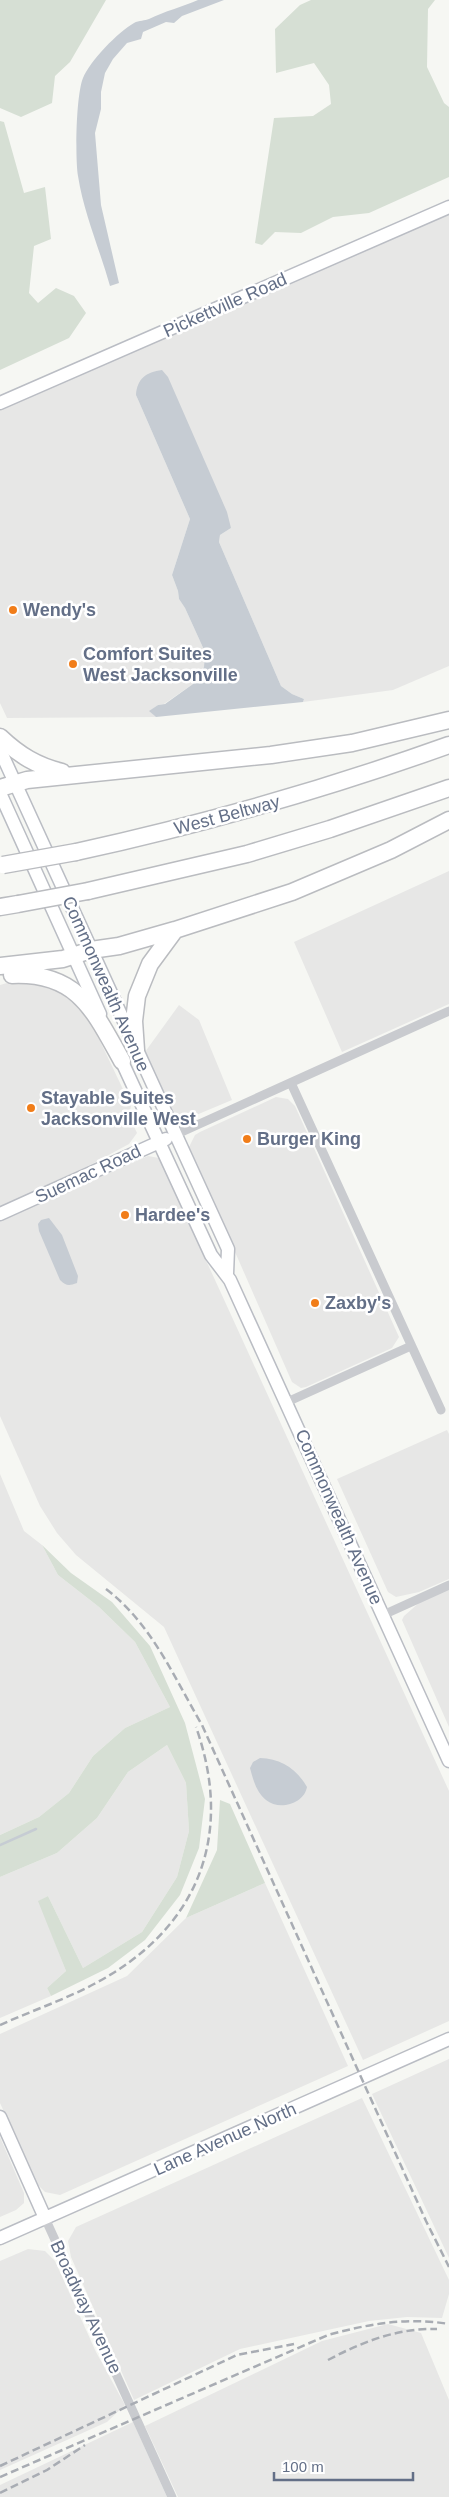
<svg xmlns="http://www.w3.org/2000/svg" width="449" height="2497" viewBox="0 0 449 2497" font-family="Arial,sans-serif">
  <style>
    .built { fill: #e7e7e6 }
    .green { fill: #d6dfd4 }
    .water { fill: #c6ccd3 }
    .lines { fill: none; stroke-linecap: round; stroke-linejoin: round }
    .stream { stroke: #c6ccd3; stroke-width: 2.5 }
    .secondary-casing { stroke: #babdc4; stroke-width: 15 }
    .highway-casing { stroke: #babcc0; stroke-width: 19 }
    .street { stroke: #c9cbcf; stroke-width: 9 }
    .secondary { stroke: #fff; stroke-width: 12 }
    .highway { stroke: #fff; stroke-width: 16 }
    .rail { stroke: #a8acb3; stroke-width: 2.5; stroke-dasharray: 8 4; stroke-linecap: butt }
    .highway-bridge-casing { stroke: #babcc0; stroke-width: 19; stroke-linecap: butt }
    .highway-bridge { stroke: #fff; stroke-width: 16 }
    .poi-dot { fill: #f17d19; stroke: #fff; stroke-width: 2 }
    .labels { text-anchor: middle; stroke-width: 5; stroke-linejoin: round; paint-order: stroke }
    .street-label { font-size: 18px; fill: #636f87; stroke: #fff }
    .poi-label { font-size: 18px; font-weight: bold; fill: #636f87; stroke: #fff; text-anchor: start }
  </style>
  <rect width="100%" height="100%" fill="#f6f7f3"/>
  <path class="built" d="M449 214V666L393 690 303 702 304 699 292 694 281 686 219 542 220 535 231 528 136 395 190 519 172 575 178 591 179 599 185 608 205 652 204 667 193 684 164 704 158 705 150 711 156 717 7 718 0 703V410Z
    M449 871V1004L342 1052 294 942Z
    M21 979 44 982 77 1005 90 1020 131 1106 129 1116 137 1133 129 1144 92 1164 0 1207V985Z
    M179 1005 199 1020 232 1100 189 1118H180L171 1112 145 1052Z
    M276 1097 288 1099 295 1106 399 1337 392 1348 306 1387 301 1388 292 1382 189 1147 195 1135 200 1132Z
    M148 1156 159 1158 161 1162 449 1791V2021L363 2060 164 1627 76 1555 57 1533 40 1506 0 1416V1220Z
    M447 1430 449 1434V1579L419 1592 396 1597 388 1592 337 1479Z
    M0 1474 24 1531 42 1545 58 1575 99 1607 135 1642 170 1707 125 1728 93 1756 69 1793 39 1817 0 1835Z
    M449 1589V1727L402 1620 404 1616 420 1602Z
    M167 1745 186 1783 189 1831 177 1877 142 1932 83 1968 48 1896 39 1901 66 1971 47 1988 51 1996 0 2018V1877L57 1853 97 1818 128 1772Z
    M265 1883 348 2066 60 2195 45 2192 37 2184 0 2103V2034L127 1976 186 1918Z
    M449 2059V2258L372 2094Z
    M362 2098 449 2280V2294L442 2318 407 2317 369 2321 240 2349 134 2400 71 2257 68 2241 76 2227Z
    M0 2137 24 2193V2203L16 2210 0 2217Z
    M28 2249 45 2251 55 2261 96 2352 125 2405 107 2422 0 2470V2261Z
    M388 2324 421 2333 449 2400V2497H178L145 2426 322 2341Z
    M133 2422 167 2497H0V2485Z"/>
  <path class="green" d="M0 0H106L70 62 55 76 52 103 21 117 0 108Z
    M311 0H435L428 9 427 67 444 103 449 107V177L369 213 333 217 301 233 275 232 262 245 255 243 274 118 313 116 331 104 329 85 314 63 276 73 275 29 300 5Z
    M0 121 4 122 24 193 45 187 51 239 34 246 29 293 38 303 56 288 74 296 86 313 69 338 0 370Z
    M42 1545 71 1573 112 1602 150 1646 185 1723 205 1799 199 1848 180 1895 145 1940 108 1968 51 1996 47 1988 66 1971 38 1901 48 1896 83 1968 142 1932 177 1877 189 1831 186 1783 167 1745 128 1772 97 1818 57 1853 0 1877V1835L39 1817 69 1793 93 1756 125 1728 170 1707 135 1642 99 1607 58 1575Z
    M220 1800 230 1804 265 1883 186 1918 217 1850Z"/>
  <path class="water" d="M198 0H224L182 16 174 23 166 22 143 32 141 39 127 43 113 59 105 73 101 92V109L95 133 101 205 119 283 110 286C100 250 84 214 78 176 75 158 76 95 83 78 90 61 118 32 134 23 139 20 145 21 149 19 165 11 182 7 198 0Z
    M162 370 168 377 227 512 231 528 220 535 219 542 281 686 292 694 304 699 303 702 156 717 149 711 158 705 165 704 193 684 204 667 205 652 185 608 179 599 178 591 172 575 190 519 136 395C137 379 146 372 162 370Z
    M49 1218 62 1235 78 1276 77 1283C69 1286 66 1286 60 1280L39 1231 38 1224 41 1220Z
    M260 1758C281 1759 296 1768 307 1787 304 1804 279 1811 266 1800 256 1792 253 1779 250 1768L253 1762Z"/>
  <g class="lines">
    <path class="stream" d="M0 1845 36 1829"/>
    <g class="secondary-casing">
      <path id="secondary" d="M0 403 449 207
        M0 750 228 1249 227 1274
        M0 793 100 1014
        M118 1053 211 1255 230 1280 449 1761
        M0 1214 166 1139
        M0 2117 45 2218
        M0 2238 449 2039"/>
    </g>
    <g class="highway-casing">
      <path id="highway" d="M0 737C19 755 37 766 62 772
        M0 788 27 780 271 755 352 743 449 720
        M76 852C204 824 326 789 449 745
        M88 891 247 854 330 829 449 788
        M0 907 18 904
        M0 966 63 959 91 950 119 946 175 930
        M12 975C78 972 94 1011 122 1061
        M136 1050 134 1021 137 996 150 964 175 930 292 892 391 850 449 820"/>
    </g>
    <path class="street" d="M291 1083 441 1410
      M175 1135 449 1011
      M287 1402 411 1346
      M383 1615 449 1585
      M45 2218 172 2497"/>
    <use href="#secondary" class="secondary"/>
    <use href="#highway" class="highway"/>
    <path class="rail" d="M106 1589C151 1623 174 1677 202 1725L426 2221 449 2267
      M0 2025C31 2011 64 2000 94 1984 197 1930 235 1837 196 1727
      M328 2360C362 2342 397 2328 437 2329
      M0 2466 237 2355 294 2344
      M0 2477 328 2335C368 2324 407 2317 449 2324
      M0 2493 47 2470 85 2445"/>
    <g class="highway-bridge-casing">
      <path id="highway-bridge" d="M3 865 76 852
        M18 904 88 891"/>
    </g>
    <use href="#highway-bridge" class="highway-bridge"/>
  </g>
  <g class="poi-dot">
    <circle cx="13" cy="610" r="5"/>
    <circle cx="73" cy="664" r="5"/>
    <circle cx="31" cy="1108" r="5"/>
    <circle cx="247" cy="1139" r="5"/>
    <circle cx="125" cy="1215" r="5"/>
    <circle cx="315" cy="1303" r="5"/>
  </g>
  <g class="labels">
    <g class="street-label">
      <text transform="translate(225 305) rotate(-24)" y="6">Pickettville Road</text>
      <text transform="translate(227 815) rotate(-15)" y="6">West Beltway</text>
      <text transform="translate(106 984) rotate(66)" y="6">Commonwealth Avenue</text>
      <text transform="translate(88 1174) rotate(-25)" y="6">Suemac Road</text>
      <text transform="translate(339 1517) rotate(66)" y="6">Commonwealth Avenue</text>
      <text transform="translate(225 2139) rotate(-24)" y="6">Lane Avenue North</text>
      <text transform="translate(86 2307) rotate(65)" y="6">Broadway Avenue</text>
    </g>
    <g class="poi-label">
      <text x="23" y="616">Wendy's</text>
      <text x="83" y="660">Comfort Suites<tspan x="83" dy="21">West Jacksonville</tspan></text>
      <text x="41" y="1104">Stayable Suites<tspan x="41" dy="21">Jacksonville West</tspan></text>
      <text x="257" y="1145">Burger King</text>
      <text x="135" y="1221">Hardee's</text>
      <text x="325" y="1309">Zaxby's</text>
    </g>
  </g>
  <path d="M274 2472v8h139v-8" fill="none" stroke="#636f87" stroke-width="2.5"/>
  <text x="282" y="2472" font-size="15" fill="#636f87" stroke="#ffffff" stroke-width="4" paint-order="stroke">100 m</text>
</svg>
